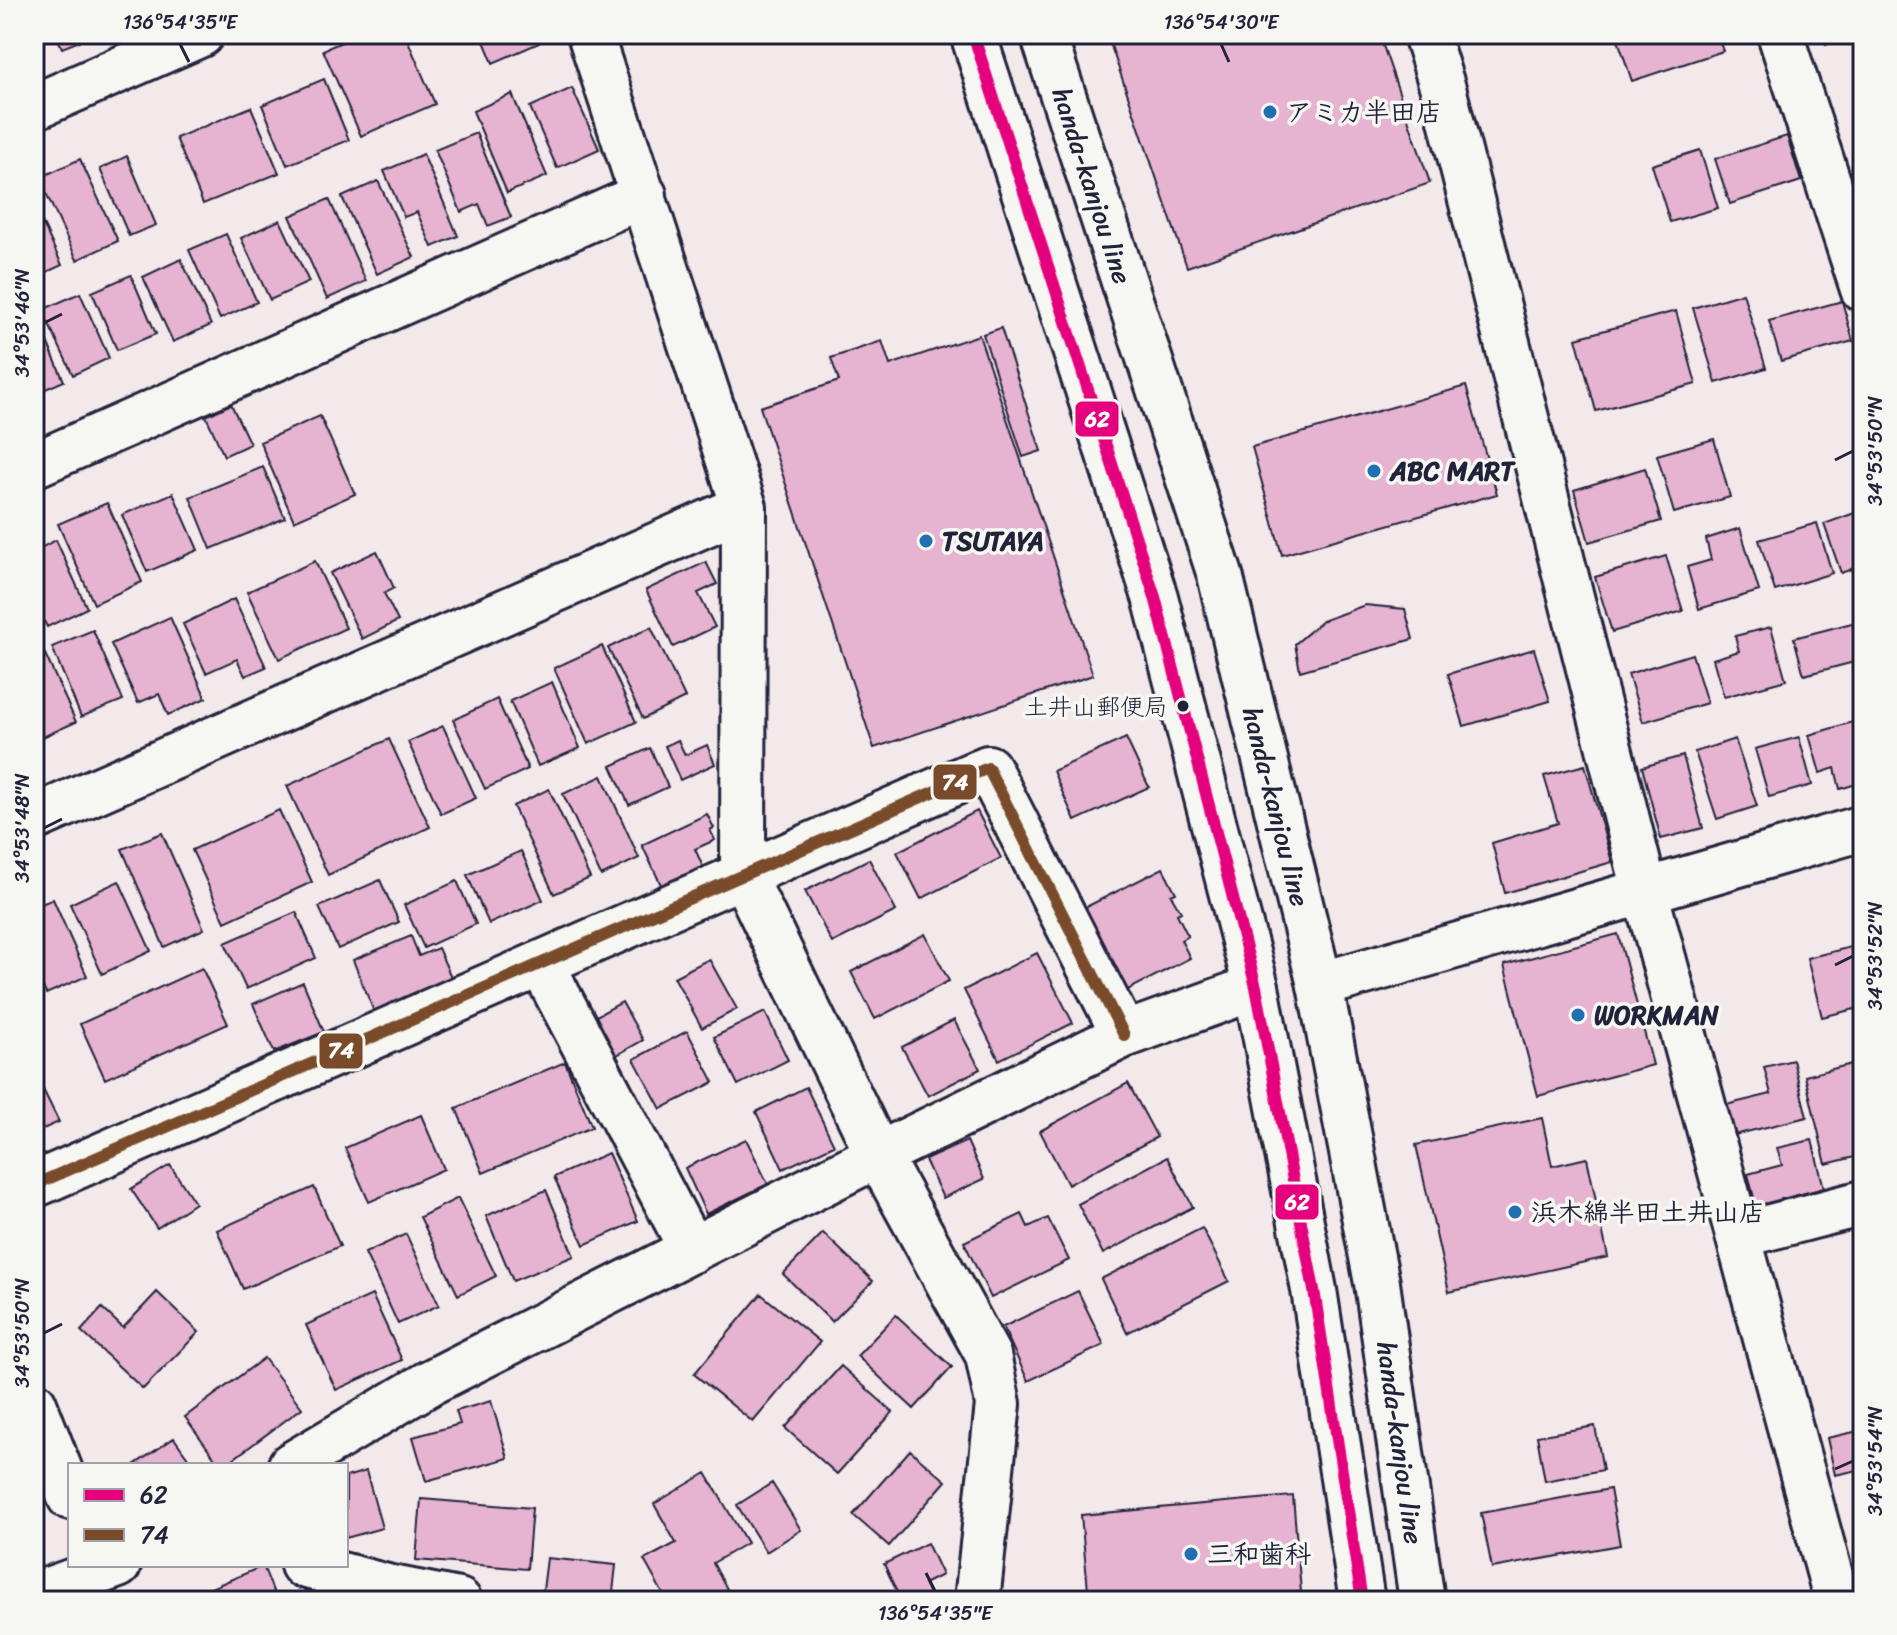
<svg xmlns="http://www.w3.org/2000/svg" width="1897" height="1635" viewBox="0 0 1897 1635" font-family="Sriracha,'Klee One',sans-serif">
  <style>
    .building { fill: #e6b3d1; stroke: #22223b; stroke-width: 2 }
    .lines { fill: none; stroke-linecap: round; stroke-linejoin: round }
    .street-casing { stroke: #22223b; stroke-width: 50 }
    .secondary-casing { stroke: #22223b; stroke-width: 50 }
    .street { stroke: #f6f6f2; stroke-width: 44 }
    .secondary { stroke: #f6f6f2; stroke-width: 44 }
    .bus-1-casing { stroke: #f6f6f2; stroke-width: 18 }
    .bus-2-casing { stroke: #f6f6f2; stroke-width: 18 }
    .bus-1 { stroke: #e5007d; stroke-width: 12 }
    .bus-2 { stroke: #7a4b2a; stroke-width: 12 }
    .ticks { fill: none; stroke: #22223b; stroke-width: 3 }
    .poi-dot { fill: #1f6fb2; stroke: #f6f6f2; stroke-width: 3 }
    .bus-dot { fill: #22223b; stroke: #f6f6f2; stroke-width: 3 }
    .labels { text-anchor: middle; stroke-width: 7; stroke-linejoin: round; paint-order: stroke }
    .bus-label { font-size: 24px; fill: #22223b; stroke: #f6f6f2; text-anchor: end }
    .poi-label { font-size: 26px; font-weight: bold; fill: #22223b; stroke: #f6f6f2; text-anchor: start }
    .street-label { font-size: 26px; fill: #22223b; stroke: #f6f6f2 }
    .line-badge { stroke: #f6f6f2; stroke-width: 3 }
    .badge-label { font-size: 22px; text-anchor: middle; font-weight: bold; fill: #fff }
    .neatline { fill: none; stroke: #22223b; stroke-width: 3 }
    .ticks-label { font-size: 20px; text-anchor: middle; fill: #22223b }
  </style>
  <rect width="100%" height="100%" fill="#f3e9eb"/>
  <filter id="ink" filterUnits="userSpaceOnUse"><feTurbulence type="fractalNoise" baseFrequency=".0125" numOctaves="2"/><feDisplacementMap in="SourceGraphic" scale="16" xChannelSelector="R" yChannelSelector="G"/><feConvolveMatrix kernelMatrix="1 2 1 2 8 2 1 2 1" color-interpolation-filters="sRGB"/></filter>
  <g filter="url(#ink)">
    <path class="building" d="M56 34H94L95 35 62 48Z
      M360 34H405L435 104 361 136 323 50Z
      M481 34H535L539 43 493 63Z
      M1126 34H1379L1430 183 1187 267 1109 40Z
      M1616 34H1717L1723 51 1632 81Z
      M1823 34H1853L1826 44Z
      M324 79 349 140 287 165 262 105Z
      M572 88 599 149 557 168 530 107Z
      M512 94 547 176 507 193 473 111Z
      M251 107 279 173 203 204 176 138Z
      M476 133 511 217 488 226 479 204 461 212 435 150Z
      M1787 136 1801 181 1730 204 1715 159Z
      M1700 150 1718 208 1670 222 1652 165Z
      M423 154 458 236 432 247 417 212 404 217 384 171Z
      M127 156 156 225 129 236 100 169Z
      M80 159 118 241 77 260 39 178Z
      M378 181 414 257 377 274 342 197Z
      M329 199 366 281 327 299 290 216Z
      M34 205 62 265 34 278Z
      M280 220 309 282 270 300 241 238Z
      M226 234 257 302 220 319 189 250Z
      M181 259 211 325 173 342 143 277Z
      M131 275 156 334 117 350 92 292Z
      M80 293 109 358 73 375 42 310Z
      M1743 293 1766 368 1716 383 1693 308Z
      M1842 301 1853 341 1781 361 1769 321Z
      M34 311 64 381 34 394Z
      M1676 311 1696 384 1596 411 1576 338Z
      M1001 328 1041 451 1023 457 983 334Z
      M979 335 1093 675 874 748 760 407 839 381 831 358 882 341 890 365Z
      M1466 386 1497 494 1282 555 1252 447Z
      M231 404 250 444 224 456 206 416Z
      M320 416 355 494 294 521 260 442Z
      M1714 439 1730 497 1674 513 1657 455Z
      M263 467 285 518 211 549 190 497Z
      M1645 468 1661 521 1589 542 1574 490Z
      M173 493 198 550 147 572 122 515Z
      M107 503 142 582 94 604 58 524Z
      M1863 510V565L1841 573 1824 524Z
      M1817 523 1832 573 1775 591 1759 540Z
      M1740 528 1759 591 1699 609 1687 567 1711 560 1706 539Z
      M56 540 87 608 47 627 34 601V551Z
      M377 551 394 588 384 593 398 621 362 639 330 573Z
      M1666 556 1683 611 1612 632 1595 577Z
      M315 561 346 628 279 659 247 592Z
      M706 562 717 584 698 593 715 627 673 647 646 590Z
      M234 599 266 667 245 676 237 659 206 673 183 624Z
      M1365 605 1405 609 1413 639 1300 671 1295 644 1322 621Z
      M170 617 206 698 168 715 159 694 138 703 111 644Z
      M1852 623 1862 660 1804 675 1794 638Z
      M651 627 685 698 643 719 608 648Z
      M1771 627 1786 680 1724 697 1713 659 1739 651 1735 636Z
      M93 630 123 700 81 717 52 647Z
      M602 646 636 722 588 744 554 668Z
      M1534 649 1550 701 1464 726 1448 674Z
      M45 654 76 722 34 741V659Z
      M1692 654 1707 703 1643 722 1628 674Z
      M552 682 580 748 538 766 510 701Z
      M497 699 528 769 485 789 453 720Z
      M1856 721 1863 744V782L1840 789 1835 768 1820 773 1809 735Z
      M443 726 476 798 441 814 408 742Z
      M1799 737 1812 785 1769 797 1755 749Z
      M1126 738 1149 787 1075 821 1053 771Z
      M389 739 430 827 328 875 287 786Z
      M1735 739 1757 806 1717 819 1695 752Z
      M678 740 685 755 707 745 715 764 680 780 665 746Z
      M650 748 668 787 629 805 611 766Z
      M1683 756 1703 828 1661 839 1642 767Z
      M1585 765 1612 862 1505 893 1492 843 1558 823 1544 776Z
      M602 776 639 858 601 876 563 794Z
      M549 789 590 878 554 894 513 806Z
      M279 810 312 882 225 922 192 850Z
      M977 811 1001 858 921 899 897 852Z
      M707 814 714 828 710 830 715 840 695 849 704 869 663 889 642 845Z
      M162 833 204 929 164 947 122 849Z
      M521 851 543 900 489 924 467 875Z
      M869 859 896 911 832 943 805 891Z
      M1163 868 1176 893 1171 895 1181 912 1177 914 1188 936 1181 940 1190 958 1126 991 1084 908Z
      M380 880 399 922 338 949 319 907Z
      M119 881 151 951 102 974 70 904Z
      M457 881 476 924 424 948 404 905Z
      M53 899 87 976 46 994 34 966V907Z
      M296 912 316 958 246 989 225 943Z
      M925 934 949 981 875 1019 851 972Z
      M1618 934 1653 1065 1538 1096 1504 965Z
      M411 936 419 956 438 948 452 979 374 1012 353 960Z
      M1863 944V1007L1822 1017 1807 958Z
      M1037 953 1073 1023 999 1060 964 990Z
      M709 959 737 1009 702 1028 674 977Z
      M202 968 228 1024 105 1079 80 1024Z
      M303 982 324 1032 274 1052 253 1004Z
      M622 1002 643 1040 608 1060 587 1021Z
      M765 1012 788 1060 738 1085 714 1037Z
      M954 1020 980 1069 928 1096 902 1047Z
      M687 1031 714 1082 661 1109 634 1059Z
      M1793 1060 1807 1117 1734 1135 1726 1105 1771 1094 1764 1067Z
      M1863 1061V1155L1826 1164 1805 1076Z
      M565 1062 592 1127 483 1173 456 1108Z
      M34 1071 59 1122 34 1133Z
      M1128 1083 1157 1137 1068 1185 1040 1131Z
      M806 1087 834 1145 783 1169 756 1112Z
      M421 1115 444 1169 369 1202 345 1148Z
      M1542 1118 1552 1166 1587 1158 1608 1257 1449 1292 1416 1145Z
      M746 1139 768 1184 706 1214 685 1168Z
      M1812 1140 1824 1188 1756 1206 1748 1174 1782 1165 1777 1148Z
      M967 1141 984 1179 943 1198 925 1160Z
      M608 1153 638 1221 584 1245 554 1177Z
      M1167 1157 1193 1207 1103 1254 1078 1204Z
      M170 1165 195 1203 157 1228 131 1189Z
      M314 1187 340 1246 243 1289 217 1230Z
      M546 1190 574 1256 513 1281 486 1216Z
      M458 1198 496 1276 458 1295 420 1217Z
      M1022 1214 1028 1227 1048 1218 1069 1260 991 1298 964 1242Z
      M1202 1228 1229 1281 1127 1333 1101 1279Z
      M823 1233 873 1281 832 1322 783 1274Z
      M406 1234 439 1305 398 1324 365 1253Z
      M1078 1291 1104 1345 1028 1381 1003 1327Z
      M157 1292 199 1332 143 1389 81 1331 102 1308 123 1328Z
      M761 1294 820 1342 753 1422 694 1374Z
      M372 1295 402 1360 336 1390 306 1325Z
      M896 1315 952 1367 914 1409 857 1356Z
      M264 1358 302 1408 225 1465H220L185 1417Z
      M841 1366 893 1412 837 1474 785 1428Z
      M491 1401 508 1458 426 1481 413 1437 460 1424 456 1411Z
      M1595 1426 1603 1470 1545 1481 1537 1436Z
      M1863 1430V1469L1835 1475 1827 1438Z
      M174 1438 193 1465H134Z
      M910 1450 946 1481 889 1546 853 1515Z
      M366 1471 382 1528 346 1538V1477Z
      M706 1473 747 1543 713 1563 727 1589 705 1601H667L644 1560 676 1543 654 1504Z
      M772 1483 801 1530 766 1552 737 1505Z
      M1610 1489 1620 1545 1492 1568 1481 1513Z
      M1293 1496 1301 1592 1203 1601H1089L1081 1515Z
      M421 1499 532 1508 527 1569 416 1560Z
      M927 1543 942 1575 924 1584 933 1601H901L884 1564Z
      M547 1558 616 1565 612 1601 542 1598Z
      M263 1566 277 1601H180Z"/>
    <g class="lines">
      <g class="street-casing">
        <path id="street" d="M590 34 744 507 743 875 878 1155 988 1355 998 1404 977 1601
          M1426 34 1444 92 1645 891 1837 1601
          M1780 34 1863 289
          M34 107 201 34
          M34 465 644 195
          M34 818 744 507
          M541 963 692 1250
          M1320 985 1863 828
          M34 1185 988 768 1124 1035
          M1740 1235 1863 1203
          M34 1404 70 1497
          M291 1465 431 1382 878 1155 1124 1035 1256 987
          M303 1565 387 1587 459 1601
          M34 1595 118 1565"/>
      </g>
      <g class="secondary-casing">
        <path id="secondary" d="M973 34 1155 597 1256 987 1314 1290 1362 1601
          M1043 34 1220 575 1320 985 1377 1283 1422 1601"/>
      </g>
      <use href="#street" class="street"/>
      <use href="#secondary" class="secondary"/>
      <g class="bus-1-casing">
        <path id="bus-1" d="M973 34 1155 597 1256 987 1314 1290 1362 1601"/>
      </g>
      <g class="bus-2-casing">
        <path id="bus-2" d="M34 1185 988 768 1124 1035"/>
      </g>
      <use href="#bus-1" class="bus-1"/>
      <use href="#bus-2" class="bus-2"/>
    </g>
  </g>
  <path class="ticks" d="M180 44 189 62M1221 44 1229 62M44 323 62 314M1835 460 1853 451M44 828 62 819M1835 965 1853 956M44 1333 62 1324M1835 1469 1853 1461M926 1573 935 1591"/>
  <g class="poi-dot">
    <circle cx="1270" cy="112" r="8"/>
    <circle cx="1374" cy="471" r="8"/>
    <circle cx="926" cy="541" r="8"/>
    <circle cx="1578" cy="1015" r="8"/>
    <circle cx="1515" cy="1212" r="8"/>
    <circle cx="1191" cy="1554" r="8"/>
  </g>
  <circle class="bus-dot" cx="1183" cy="706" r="7"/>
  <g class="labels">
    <g class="bus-label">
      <text x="1168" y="715">土井山郵便局</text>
    </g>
    <g class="poi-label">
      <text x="1286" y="121">アミカ半田店</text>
      <text x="1390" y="480">ABC MART</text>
      <text x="942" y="550">TSUTAYA</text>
      <text x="1594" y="1024">WORKMAN</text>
      <text x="1531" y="1221">浜木綿半田土井山店</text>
      <text x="1207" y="1563">三和歯科</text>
    </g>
    <g class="street-label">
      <text transform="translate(1092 186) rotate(72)" y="9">handa-kanjou line</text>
      <text transform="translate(1276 807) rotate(76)" y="9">handa-kanjou line</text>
      <text transform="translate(1400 1443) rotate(82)" y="9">handa-kanjou line</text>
    </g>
  </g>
  <g class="line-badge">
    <rect x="1074" y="400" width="46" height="38" rx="8" fill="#e5007d"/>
    <rect x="932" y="763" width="46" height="38" rx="8" fill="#7a4b2a"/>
    <rect x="318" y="1032" width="46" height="38" rx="8" fill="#7a4b2a"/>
    <rect x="1274" y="1183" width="46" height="38" rx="8" fill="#e5007d"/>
  </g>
  <g class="badge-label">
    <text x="1097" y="427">62</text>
    <text x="955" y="790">74</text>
    <text x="341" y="1058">74</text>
    <text x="1297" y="1210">62</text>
  </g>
  <rect width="1897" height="1635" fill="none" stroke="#f6f6f2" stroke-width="88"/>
  <rect x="68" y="1463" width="280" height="104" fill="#f6f6f2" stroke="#a1a1a9" stroke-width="2"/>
  <rect x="84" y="1489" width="40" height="12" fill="#e5007d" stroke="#a1a1a9" stroke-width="2"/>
  <text x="140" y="1503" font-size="24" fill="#22223b">62</text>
  <rect x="84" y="1529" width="40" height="12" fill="#7a4b2a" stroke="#a1a1a9" stroke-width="2"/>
  <text x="140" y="1543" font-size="24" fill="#22223b">74</text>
  <rect x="44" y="44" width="1809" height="1547" class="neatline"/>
  <g class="ticks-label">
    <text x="180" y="29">136°54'35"E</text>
    <text x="1221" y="29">136°54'30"E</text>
    <text transform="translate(22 323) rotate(-90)" y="7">34°53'46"N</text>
    <text transform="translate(1875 451) rotate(-90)" y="7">34°53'50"N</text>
    <text transform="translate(22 828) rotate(-90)" y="7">34°53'48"N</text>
    <text transform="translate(1875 956) rotate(-90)" y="7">34°53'52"N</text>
    <text transform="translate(22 1333) rotate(-90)" y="7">34°53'50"N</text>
    <text transform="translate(1875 1461) rotate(-90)" y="7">34°53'54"N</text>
    <text x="935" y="1620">136°54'35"E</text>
  </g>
</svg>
